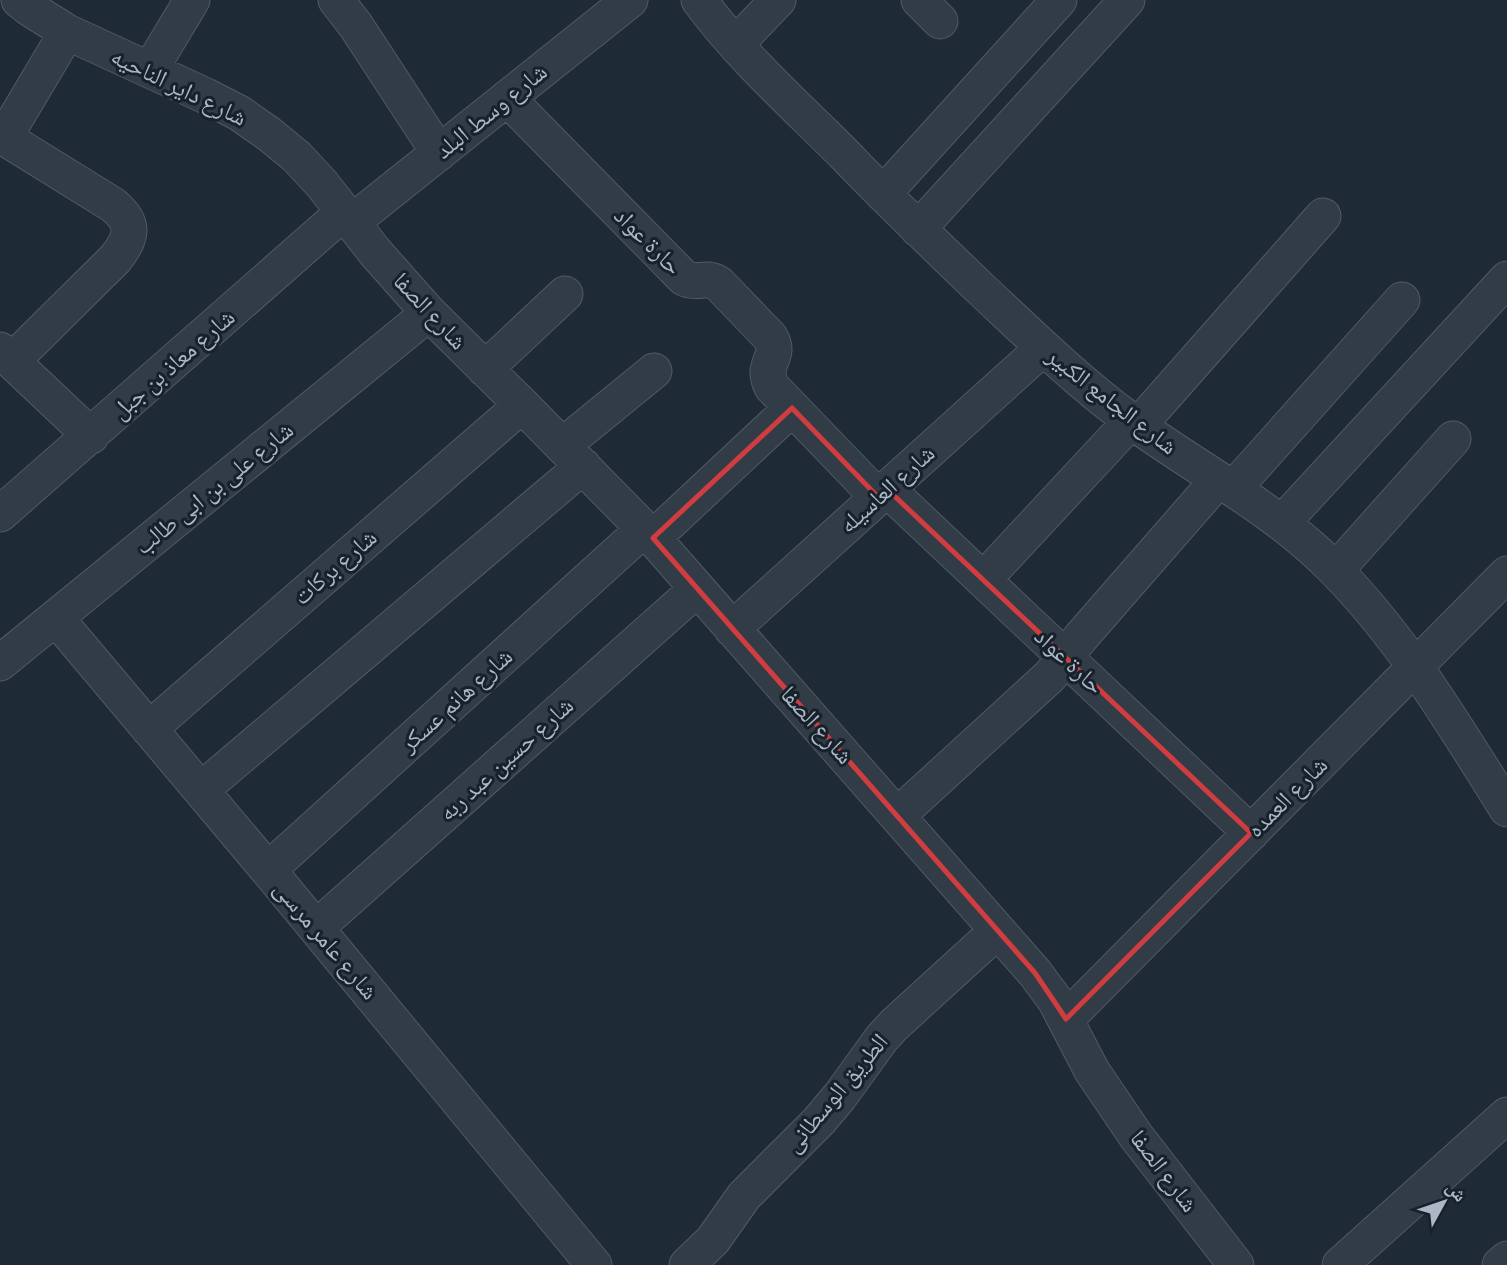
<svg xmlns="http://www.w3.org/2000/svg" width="1507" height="1265" viewBox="0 0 1507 1265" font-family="Barlow,'Noto Naskh Arabic',sans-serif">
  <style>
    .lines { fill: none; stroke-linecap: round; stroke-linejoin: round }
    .minor-casing { stroke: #4f5a66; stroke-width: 37 }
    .minor { stroke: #323c47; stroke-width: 35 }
    .marked { fill: none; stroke: #d03d40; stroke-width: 5; stroke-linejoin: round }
    .labels { text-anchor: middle; stroke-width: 6; stroke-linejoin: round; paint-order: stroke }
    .street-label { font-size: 24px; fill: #abb7c5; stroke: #17212b }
  </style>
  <rect width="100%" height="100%" fill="#1e2b37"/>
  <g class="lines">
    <g class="minor-casing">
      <path id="minor" d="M19 0 29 8 67 32 206 96 239 113 269 134 297 157 322 184 375 252 429 313 522 405 653 538 1035 973 1055 1000 1092 1071 1136 1136 1236 1265
        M336 0 356 26 439 153
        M699 0C741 57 796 106 846 156 890 202 936 246 982 290 1030 335 1077 381 1130 420 1198 470 1275 508 1335 570 1404 640 1455 726 1507 809
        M919 0 940 21
        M736 44 778 0
        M150 70 192 0
        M507 98 684 278C698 285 706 275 719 284L770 337C783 358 759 362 772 387L878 497
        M0 135 113 205C136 224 132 238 115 259L12 361
        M4 138 67 32
        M883 194 1059 0
        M352 222 630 0
        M918 229 1127 0
        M0 350 91 436
        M485 369 565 294
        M1138 426 1323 216
        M562 446 654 371
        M887 489 1251 833
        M1233 489 1402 300
        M0 514 344 212
        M1282 523 1507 279
        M653 538 792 408
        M1336 570 1453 439
        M983 580 1131 421
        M56 618 268 870 594 1265
        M732 629 1043 348
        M0 663 429 313
        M149 729 522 405
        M201 790 583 466
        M898 815 1050 676 1081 637 1218 480
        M268 870 644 529
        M316 928 697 589
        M1066 1019 1507 574
        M687 1265 713 1240 744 1196 819 1121 840 1096 882 1038 894 1025 997 931
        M1340 1265 1507 1115
        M1500 1265 1507 1259"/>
    </g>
    <use href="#minor" class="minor"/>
  </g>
  <path class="marked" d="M792 408 878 497 887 489 1251 833 1066 1019 1035 973 653 538Z"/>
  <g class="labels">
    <g class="street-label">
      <text transform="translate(179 87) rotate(26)" y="8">شارع داير الناحيه</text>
      <text transform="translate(491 111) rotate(-39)" y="8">شارع وسط البلد</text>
      <text transform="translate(648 241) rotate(45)" y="8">حارة عواد</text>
      <text transform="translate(430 311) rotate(47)" y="8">شارع الصفا</text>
      <text transform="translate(173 364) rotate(-41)" y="8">شارع معاذ بن جبل</text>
      <text transform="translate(1112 401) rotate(38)" y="8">شارع الجامع الكبير</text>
      <text transform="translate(214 488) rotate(-39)" y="8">شارع على بن ابى طالب</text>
      <text transform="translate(887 489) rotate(-42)" y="8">شارع العاسيله</text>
      <text transform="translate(335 567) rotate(-41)" y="8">شارع بركات</text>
      <text transform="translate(1069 661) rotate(43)" y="8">حارة عواد</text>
      <text transform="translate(456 700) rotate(-42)" y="8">شارع هانم عسكر</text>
      <text transform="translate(817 725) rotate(48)" y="8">شارع الصفا</text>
      <text transform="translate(506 759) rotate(-42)" y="8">شارع حسين عبد ربه</text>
      <text transform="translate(1287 797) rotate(-45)" y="8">شارع العمده</text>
      <text transform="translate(326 940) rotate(50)" y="8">شارع عامر مرسى</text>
      <text transform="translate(836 1093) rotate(-50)" y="8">الطريق الوسطانى</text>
      <text transform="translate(1164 1171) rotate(53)" y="8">شارع الصفا</text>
    </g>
  </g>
  <g transform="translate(1444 1202) rotate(50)" stroke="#17212b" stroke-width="5" paint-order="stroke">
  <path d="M0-5L12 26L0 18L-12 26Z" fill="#abb7c5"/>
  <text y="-10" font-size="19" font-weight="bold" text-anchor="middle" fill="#abb7c5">ش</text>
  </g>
</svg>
